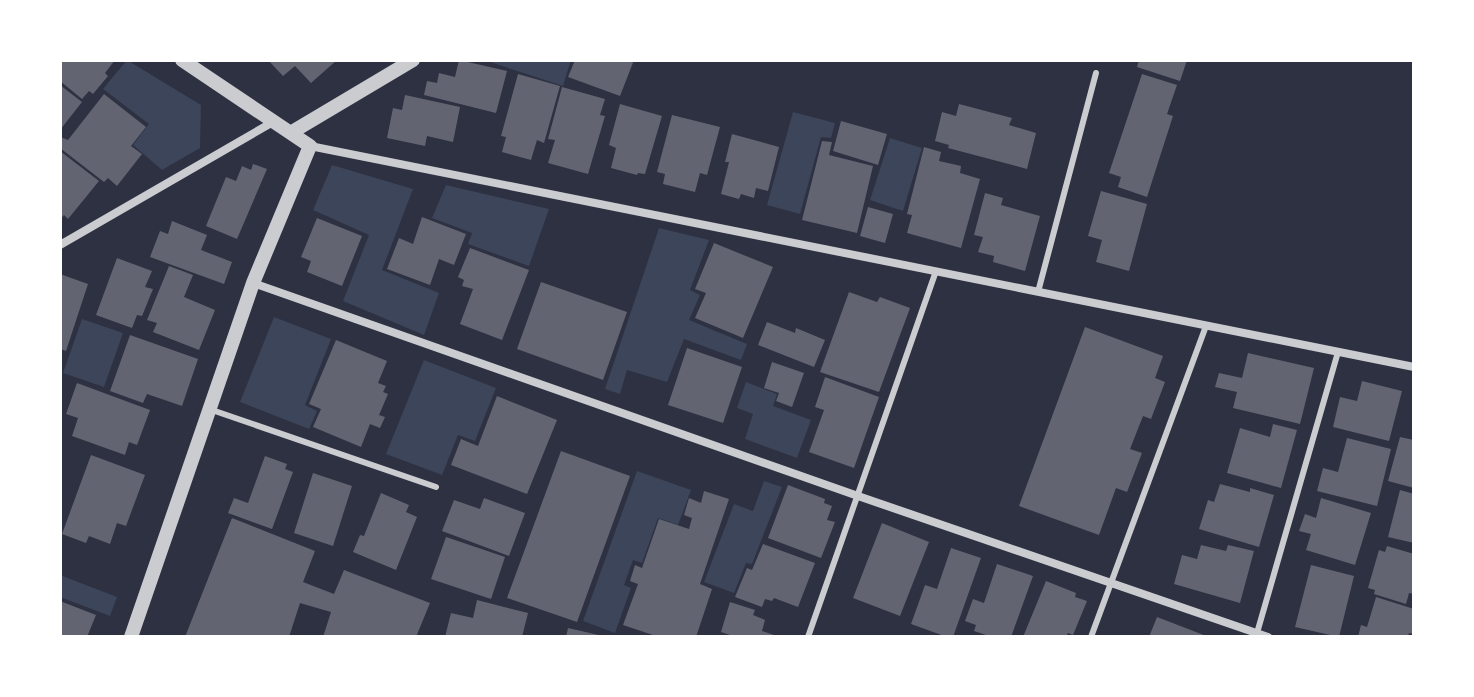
<svg xmlns="http://www.w3.org/2000/svg" width="1474" height="697" viewBox="0 0 1474 697" font-family="Lato,sans-serif">
  <style>
    .green { fill: #3c4559 }
    .building { fill: #626471 }
    .lines { fill: none; stroke-linecap: round; stroke-linejoin: round }
    .service { stroke: #caccd0; stroke-width: 6 }
    .minor { stroke: #caccd0; stroke-width: 8 }
    .tertiary { stroke: #caccd0; stroke-width: 14 }
  </style>
  <rect width="100%" height="100%" fill="#2d3142"/>
  <path class="green" d="M127 60 201 105 200 148 162 170 133 145 149 124 103 89Z
    M484 60H571L563 86Z
    M793 112 835 123 831 138 821 137 800 214 767 205Z
    M890 138 922 148 903 211 870 200Z
    M332 165 413 189 382 270 439 293 424 335 343 301 369 235 313 210Z
    M446 185 549 209 529 266 468 244 472 233 432 218Z
    M659 228 709 240 690 290 700 295 689 320 747 344 741 360 684 339 667 382 627 370 620 394 605 389Z
    M274 317 331 339 305 405 317 411 309 429 240 402Z
    M82 319 123 333 104 387 63 373Z
    M424 360 496 388 475 441 458 435 442 475 386 454Z
    M746 382 777 394 773 406 811 420 797 458 745 439 753 414 737 408Z
    M637 471 691 490 678 525 658 518 642 563 633 560 624 585 631 588 615 633 583 621Z
    M764 481 782 487 752 564 746 563 734 593 704 582 734 504 753 511Z
    M60 575 117 597 110 616 60 597Z"/>
  <path class="building" d="M60 60H115L105 73 108 76 93 94 89 91 82 99 60 81Z
    M268 60H337L311 83 295 66 283 76Z
    M459 60 507 71 496 113 424 95 427 81 437 83 439 73 455 77Z
    M575 60H634L620 96 568 77Z
    M1139 60H1187L1180 81 1137 67Z
    M518 74 560 86 544 143 537 140 531 160 502 152 506 137 501 136Z
    M1142 74 1177 85 1167 114 1173 116 1147 197 1118 187 1121 177 1109 173Z
    M60 85 82 102 60 130Z
    M562 87 605 99 600 115 605 116 588 174 548 163 555 140 548 139Z
    M104 94 146 127 131 146 142 154 117 186 108 178 104 182 60 148V137L68 140Z
    M405 95 460 107 453 142 427 136 425 146 387 138 393 108 402 110Z
    M620 104 662 116 645 174 638 173 637 175 611 168 616 148 609 145Z
    M959 104 1012 118 1009 125 1036 133 1027 169 948 148 949 145 935 141 942 112 956 116Z
    M672 115 720 127 707 175 700 173 695 192 663 184 665 174 657 172Z
    M841 121 887 134 878 165 833 151Z
    M732 134 779 147 768 191 756 188 754 198 741 194 739 199 721 194 729 162H725Z
    M822 141 832 142 829 155 873 166 857 233 802 220Z
    M924 147 941 152 939 161 961 166 960 173 980 179 961 248 907 233 912 215 907 214Z
    M60 151 99 181 68 219 64 215 60 220Z
    M253 164 267 169 237 239 206 226 226 177 236 181 242 166 251 170Z
    M1101 191 1147 204 1129 271 1096 262 1102 240 1088 236Z
    M985 193 1003 198 1001 205 1040 216 1025 271 993 262 994 256 978 252 983 237 974 235Z
    M868 207 893 214 885 243 860 236Z
    M422 217 466 234 454 265 439 259 430 285 387 269 399 238 413 244Z
    M317 218 362 236 342 286 307 272 311 261 301 257Z
    M172 221 207 235 201 250 232 262 224 284 150 257 160 231 168 234Z
    M714 243 773 267 743 338 695 318 706 293 695 289Z
    M470 248 529 270 502 340 460 324 473 289 462 286 464 280 458 277Z
    M117 258 152 271 145 287 153 289 142 316 137 315 132 328 96 315Z
    M169 266 193 275 184 297 215 310 199 350 153 332 157 323 147 320Z
    M60 274 88 284 66 351 60 349Z
    M541 282 627 312 603 380 517 349Z
    M849 292 877 302 880 297 910 308 879 392 820 372Z
    M767 322 795 333 796 328 825 340 814 367 758 345Z
    M1085 327 1163 356 1155 378 1165 382 1151 419 1143 416 1130 449 1142 453 1127 492 1116 488 1099 535 1019 506Z
    M130 335 198 359 182 406 147 394 143 403 110 391Z
    M336 340 387 361 378 383 386 386 383 392 388 394 379 415 385 417 380 428 370 424 361 447 313 427 321 409 309 404Z
    M687 348 742 367 723 423 668 405Z
    M1248 353 1314 368 1300 424 1233 408 1237 392 1215 387 1219 373 1242 378Z
    M772 362 804 373 792 407 776 401 779 393 764 388Z
    M825 377 879 397 854 468 809 452 824 410 815 407Z
    M1362 381 1402 391 1389 441 1333 427 1340 397 1357 401Z
    M77 383 150 410 137 445 129 442 125 455 72 436 78 418 66 414Z
    M497 396 557 420 527 494 451 465 461 439 478 446Z
    M1273 424 1297 430 1281 488 1227 473 1240 428 1270 437Z
    M1400 437 1414 440V488L1388 481Z
    M1347 438 1391 449 1377 506 1317 491 1323 468 1338 472Z
    M561 451 630 476 577 622 507 598Z
    M91 455 145 475 126 526 117 523 110 544 89 536 86 543 62 534Z
    M265 456 287 464 285 469 293 472 272 529 228 513 234 498 248 503Z
    M313 473 352 486 333 546 294 533Z
    M1220 484 1250 492V488L1274 495 1259 547 1199 529 1208 500 1214 502Z
    M788 485 825 499 824 503 832 506 827 520 835 522 821 558 768 538Z
    M1400 490 1414 494V543L1388 537Z
    M704 491 729 499 700 584 712 589 696 637H659L623 625 638 584 630 581 635 565 642 568 659 519 689 529 692 518 684 515 689 498 701 503Z
    M381 493 409 505 406 512 417 517 396 570 353 552 360 535 364 536Z
    M484 498 525 513 509 556 442 531 454 500 480 509Z
    M1321 498 1371 513 1355 565 1306 550 1311 534 1299 531 1305 514 1316 518Z
    M232 518 315 551 303 582 334 594 344 570 430 603 416 637H323L331 612 300 603 289 637H185Z
    M882 523 929 542 900 616 853 598Z
    M446 537 505 557 491 599 431 579Z
    M763 544 815 563 798 607 774 598 772 601 765 599 762 607 735 597 747 568 752 570Z
    M1201 545 1226 551 1228 545 1254 551 1240 603 1174 584 1182 555 1197 559Z
    M1387 546 1414 554V594L1409 593 1406 604 1374 594 1375 590 1368 588 1379 550 1385 552Z
    M951 548 981 558 953 637H947L911 624 925 585 937 589Z
    M997 564 1033 576 1011 637H992L974 631 976 625 965 621 973 599 984 603Z
    M1311 565 1354 576 1339 637 1295 627Z
    M1046 581 1076 593 1075 597 1087 601 1073 635 1068 633 1066 637H1023Z
    M1376 597 1414 609V634L1409 633 1408 637H1358L1361 625 1367 627Z
    M477 600 528 613 522 637H445L451 613 473 618Z
    M60 601 96 615 87 637H60Z
    M730 602 755 610 753 615 765 620 762 631 780 637H729L730 635 721 632Z
    M1157 617 1209 637H1149Z
    M568 628 603 636V637H566Z"/>
  <g class="lines">
    <path class="service" d="M1038 292 1096 73
      M209 409 436 487
      M1257 633 1338 352
      M808 637 936 271
      M1091 637 1206 326"/>
    <path class="minor" d="M310 146 1414 367
      M60 245 273 122
      M253 283 858 496 1268 637"/>
    <path class="tertiary" d="M292 132 413 60
      M131 637 253 283 310 146 182 60"/>
  </g>
  <rect width="1474" height="697" fill="none" stroke="#ffffff" stroke-width="124"/>
</svg>
